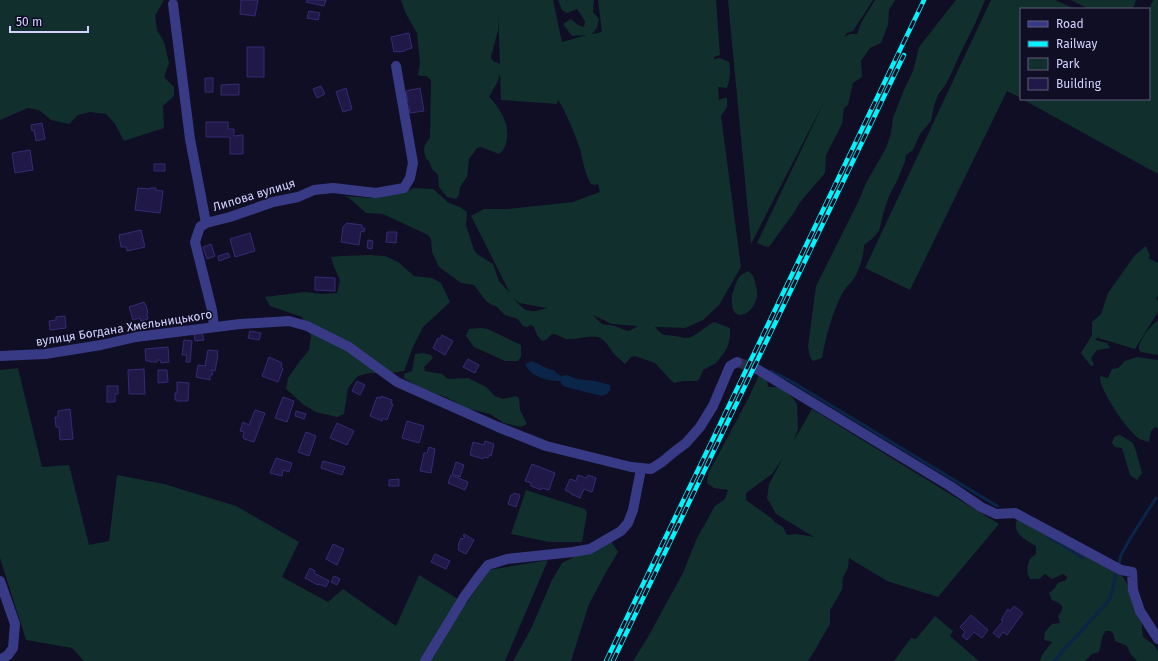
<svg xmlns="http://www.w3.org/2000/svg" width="1158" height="661" viewBox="0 0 1158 661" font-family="'Fira Sans',sans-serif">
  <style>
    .green { fill: #112f2c; fill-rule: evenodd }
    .water { fill: #0a2548 }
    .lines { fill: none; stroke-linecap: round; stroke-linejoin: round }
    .stream { stroke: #0a2548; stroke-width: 3 }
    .building { fill: #201947; stroke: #342b73 }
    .street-tunnel { stroke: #2d2b46; stroke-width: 10; stroke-dasharray: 10 5; stroke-linecap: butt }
    .street { stroke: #383a86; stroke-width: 10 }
    .rail-casing { stroke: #00f4fd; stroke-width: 4.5 }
    .rail { stroke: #100e25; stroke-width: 3; stroke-dasharray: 9; stroke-linecap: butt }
    .labels { text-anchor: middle; stroke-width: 3; stroke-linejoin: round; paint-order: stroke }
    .street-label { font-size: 12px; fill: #d4d2ff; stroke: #100e25 }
  </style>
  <rect width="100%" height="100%" fill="#100e25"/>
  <path class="green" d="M0 0H164L155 16 157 30 164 42 169 63 164 77 174 87V96L163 106 164 128 124 141 115 124 106 114 90 112 78 115 69 124 51 120 39 110 28 108 0 120Z
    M401 0H553L562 42 587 35 572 36 563 24 571 19 578 25 584 27 585 21 577 9 567 13 562 10 558 0H594L593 12 599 19 597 28 592 34 602 32 598 0H716L720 55 714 57V60L715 59 720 58 729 62C731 70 730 80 727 88L718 87 719 100 724 98H727V107L721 116 741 267 719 305 703 320 685 328 655 327C664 337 661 334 674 336 678 336 682 338 687 338 695 337 706 326 714 322L730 328V337L728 346 724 353 716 363 703 370 700 378 697 381H683L674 383 665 374 655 363 635 356 631 357 625 364C622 361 618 358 615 355 611 350 606 340 598 337 590 335 578 339 570 339 563 340 559 334 552 334L546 340 542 341 537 335 534 327 531 325 527 327 523 326 518 319 505 315 496 306 492 305 486 301 474 285 461 283 439 267 432 252 431 239 428 235 383 214 366 213 349 198 344 196 372 198 378 194 406 192 413 188 433 189 449 203 460 207 467 212 466 225 474 250 477 254 493 264 499 281 510 293 471 216 484 209H507L573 202 600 192 598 184 595 185 591 184C584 173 583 158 579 146 573 130 567 114 558 100L557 104 501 100 500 73 498 81 489 97C501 109 511 126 506 144 504 149 503 151 499 154L481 147 477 148 469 159 467 177 460 187 459 195 456 199 447 197 439 187 438 175 432 169 429 161 426 159C423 149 423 146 430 138L431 80 426 76H421L418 75 420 63 417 33 406 14ZM498 13 500 64 493 61 491 57 498 30ZM513 297 519 303 547 308C529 314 524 312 513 297ZM593 315 612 324 638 326 631 330 627 331 615 326 602 324Z
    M728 0H873L853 31 847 33 844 37 850 34H857L861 23 875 0H895L889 10 888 25 881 43 870 48 861 61 862 77 853 83 848 105 844 108 842 124 826 155 825 173 801 201 793 214 769 247 764 246 757 243 824 102 751 244Z
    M956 0H985L975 24 959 56 953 70 946 84 938 95 934 106 931 121 920 134 913 150 906 155 905 161 898 179 889 196 884 211 879 231 872 239 864 245C864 255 860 268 855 277 851 283 846 287 843 292 832 313 826 336 822 358L813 361 810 357 808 346 816 286 859 200 866 183 886 148 891 133 893 118 903 92 913 71 919 47Z
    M991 0H1055L1075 9H1021V98L1007 91 910 290 865 268Z
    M1071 0H1136L1133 9H1089Z
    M1153 0H1158V174L1022 99H1149V9Z
    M1146 246 1150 256 1148 258 1158 263V296L1156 298 1158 301V312L1135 349 1098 338 1099 336 1095 340 1107 343 1110 348 1097 350 1091 358 1094 365 1091 366 1081 353 1092 335V322L1101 314 1108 293 1135 255Z
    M369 255 385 256 398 262 414 276 432 278 441 283 450 302 423 327 413 347 404 371 393 373H369L358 376 348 388 344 414 337 417 316 412 304 405 286 389 288 378 300 361 309 350 311 336 302 317 270 306 265 297 304 292 322 294 337 293 340 280 334 267 331 257 342 256Z
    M748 271C755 276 754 279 756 286 763 310 733 327 732 304 732 300 731 296 733 292 737 281 737 276 748 271Z
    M1158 320V355L1141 352 1139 350C1138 341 1151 325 1158 320Z
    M481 328 488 329 521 345V357L518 361H505L474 347 466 336 469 329Z
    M423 353 431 355 433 358 424 367 425 371 442 374 448 379 468 378 486 387 495 396 503 399 516 396 519 398 520 410 527 424 521 427 504 423 490 414 465 408 448 398 420 388 404 378V374L412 371 415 354Z
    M1137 357 1158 360V428L1155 427 1151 431 1149 442C1146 441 1140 440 1137 437 1127 430 1098 388 1100 376L1108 378 1112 369 1118 368 1125 361Z
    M18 368 42 467 69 465 89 545 109 541 117 475 164 484 236 506 299 542 282 577 328 602 343 589 396 626 419 575 466 604 489 570 548 560 505 661H84L72 648 26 640 0 558V370Z
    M759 375 767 379 768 387H777L785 391 792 397 797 404 798 429 794 440 812 409 999 524 938 597 887 581 849 558 848 568 843 577 842 590 830 610V624L815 650 808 661H633L648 637 667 602 683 573 697 538 715 506 725 499 728 490 714 488 707 483 708 474 748 399ZM783 458 769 484 767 498 776 514 814 537 796 534 787 535 783 527 776 523 771 518 746 500V493L772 474Z
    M1120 435 1133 443 1136 451 1142 473 1137 480 1130 475 1122 448 1115 447 1112 443 1114 437Z
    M526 490 585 509 587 513 582 542H549L511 534Z
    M1020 515 1041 527 1061 531 1089 554 1105 562 1123 577 1129 587 1141 616 1143 637 1154 645 1158 651V661H1137L1130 653 1127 646 1115 641 1113 633 1110 631H1106L1103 635 1099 652 1092 654 1085 661H1040L1042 655 1052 642 1044 640 1045 632 1052 624 1060 623 1058 616C1066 606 1062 604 1052 600L1049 593 1054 589 1058 583 1066 580 1067 577 1063 574 1052 579 1045 574 1039 579H1030C1026 574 1027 564 1030 559 1032 557 1034 555 1036 554V546C1024 539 1008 531 1020 515Z
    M611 541 618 552 605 574 589 604 571 661H513L531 629 552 580 562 563 586 551Z
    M935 616 953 631 950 636 979 661H894L911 638 916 639Z"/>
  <path class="water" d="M531 361C539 363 545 369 554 370L556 373 561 376 566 375 577 379 595 381 610 385V390L607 394 602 396 569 388 563 386 560 381C547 381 531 377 525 364Z"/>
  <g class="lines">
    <path class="stream" d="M771 371 789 380 997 506
      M1046 535 1083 558
      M1054 661 1110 599 1121 555 1131 537 1156 498"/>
  </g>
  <path class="building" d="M241 0H258L255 16 240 14Z
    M307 0H326L324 6 306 2Z
    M309 11 320 13 318 20 307 18Z
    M409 33 412 48 405 50V51L399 52V51L394 52 391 37Z
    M247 47H264V77H247Z
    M205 78H213V92H205Z
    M239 84V95H221V85Z
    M321 86 325 94 317 98 313 89Z
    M346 88 352 109 343 112 336 92Z
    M420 88 424 111 410 113 409 106H407L406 101H408L406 91Z
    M206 122H228V129H234V136L243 135V154H230V137H206Z
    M42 123 45 139 36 141 34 130 32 131 31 125Z
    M30 150 33 170 15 173 12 153Z
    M154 164H165V171H154Z
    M138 188 150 189V188H156L155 190 163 191 160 213 135 210Z
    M347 223 362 225V228H365L364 232 361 231 359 245 341 242 343 227Z
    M141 230 145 247 127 251 126 247H121L119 235Z
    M387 232H397L396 243 386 242Z
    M250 233 255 251 235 257 230 239Z
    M368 240 373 241 372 249 367 248Z
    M211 244 215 256 207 259 203 247Z
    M228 253 230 257 219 261 218 256Z
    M315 277 335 278V291L315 290Z
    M144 302 145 305H146L148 313 147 314 148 319 141 321 140 318 133 320 129 307Z
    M65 316 66 328 50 330 49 321 56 320V317Z
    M250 331 261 333 259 340 248 338Z
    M202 333 204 340 195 341 194 334Z
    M442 335 453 341 445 355 433 348 438 338 440 339Z
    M184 340 192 341 190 362H186L187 355H182Z
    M168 347 169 362 161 363 160 360H157V362H150V361H146L145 349Z
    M208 350 218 351 217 355H218L215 371 211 370 213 374 210 376V380L196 377 198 365 205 366Z
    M269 357 282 363 281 367 283 369 278 382 262 376Z
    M468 359 479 365 475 373 463 367Z
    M144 369 145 394H129L128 370Z
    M158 370H167L168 382 158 383Z
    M357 381 365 385 360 395 352 391Z
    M177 382 189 383 188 401H177V400H175V393H177Z
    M107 386H118V394H115V402H107Z
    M381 396 392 400 391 404H393L387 420 383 418 382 421 370 416 377 397 381 398Z
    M283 397 294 401 287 422 275 418Z
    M70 409 73 439 60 440 59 427H56L55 417H58V411Z
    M255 410 265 413 254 442 244 439 243 437 244 432 240 431 243 422 249 425Z
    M296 411 306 414 304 419 295 416Z
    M407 421 424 426 419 443 402 438Z
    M337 423 354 431 347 445 330 438Z
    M306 432 316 436 309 456 298 452Z
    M485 441 494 444 491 456 489 455 488 458 484 457 483 459 470 455 473 442 484 445Z
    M429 447 435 449 431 473 420 471 424 453H427Z
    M276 458 292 463 289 472 283 470 282 476 270 473Z
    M323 461 345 467 342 475 321 468Z
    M456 462 464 465 460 477 452 474Z
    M532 464 555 473 549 490 542 488 541 490 531 486V483L525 481Z
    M451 475 468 482 465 490 448 483Z
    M578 475 586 478 588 475 596 478 592 492 584 489 580 498 571 494V493L565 490 570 479 576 481Z
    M399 479V486H389V480Z
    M514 493 520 495 516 507 508 504 511 495H513Z
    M464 534 474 540 466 554 458 550 459 546 458 545 461 538 463 539 465 537 463 536Z
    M333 544 344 549 337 565 326 559Z
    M435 554 450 561 446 569 431 562Z
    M310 568 315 571 314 573 329 581 326 587 319 584 318 585 305 578Z
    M334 576 340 579 337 585 331 582Z
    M1014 606 1023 613 1007 635 1003 632 999 638 993 633 1003 621 1001 620 1008 609 1010 611Z
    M971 615 988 630 982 638 974 632 967 640 962 636 965 632 960 627Z"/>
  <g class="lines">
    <path class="street-tunnel" d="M737 362 757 369"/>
    <path class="street" d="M173 4 190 139 206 223 230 217 273 202 298 197 314 190 333 188 376 193 404 188 410 178 413 163 396 66
      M206 223 200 227 195 242 212 310 214 327
      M0 356 45 354 101 345 136 337 240 324 289 321 307 326 349 347 397 382 498 427 546 446 631 467 651 469 662 462 674 452 686 443 700 427 713 406 730 366 737 362
      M757 369 950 486 981 507 996 514 1015 513 1121 570 1132 572 1133 590 1140 611 1158 639
      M0 581 15 624 13 648 8 655 0 660
      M425 661 464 597 480 575 488 565 507 559 573 552 590 549 621 531 628 523 633 510 641 469"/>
    <g class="rail-casing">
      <path id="rail" d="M606 661 924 0
        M613 661 904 55"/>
    </g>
    <use href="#rail" class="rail"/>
  </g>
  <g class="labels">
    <g class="street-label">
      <text transform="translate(254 195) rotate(-17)" y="4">Липова вулиця</text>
      <text transform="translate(124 328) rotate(-9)" y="4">вулиця Богдана Хмельницького</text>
    </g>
  </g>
  <rect x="1020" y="8" width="130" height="92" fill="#100e25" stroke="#5e5c7c"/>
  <rect x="1028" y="21" width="20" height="6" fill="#383a86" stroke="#5e5c7c"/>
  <text x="1056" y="28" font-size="12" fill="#d4d2ff">Road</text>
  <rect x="1028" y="41" width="20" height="6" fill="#00f4fd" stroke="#5e5c7c"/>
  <text x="1056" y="48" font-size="12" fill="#d4d2ff">Railway</text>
  <rect x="1028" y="58" width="20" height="12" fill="#112f2c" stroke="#5e5c7c"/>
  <text x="1056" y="68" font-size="12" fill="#d4d2ff">Park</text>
  <rect x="1028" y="78" width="20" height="12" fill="#201947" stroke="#5e5c7c"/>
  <text x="1056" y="88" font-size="12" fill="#d4d2ff">Building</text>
  <path d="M10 26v6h78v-6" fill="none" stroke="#d4d2ff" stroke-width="2"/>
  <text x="16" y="26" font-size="12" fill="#d4d2ff" stroke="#100e25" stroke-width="3" paint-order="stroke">50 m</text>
</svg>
